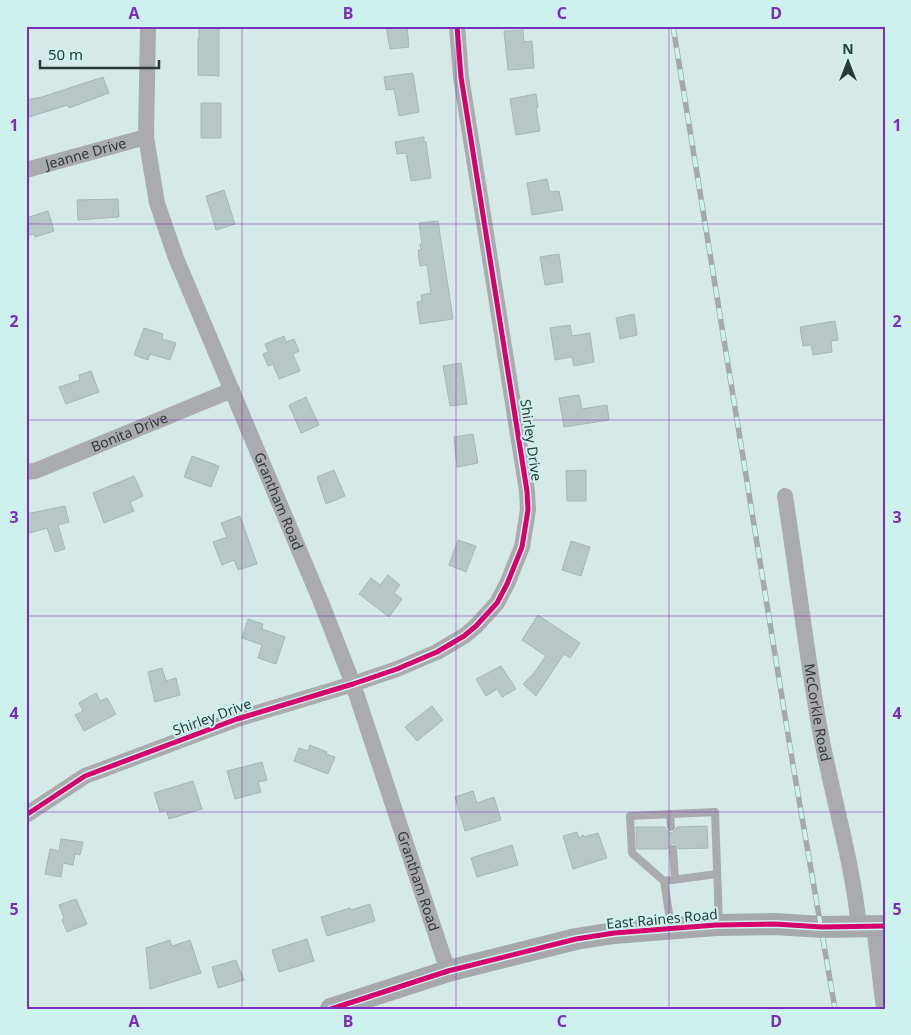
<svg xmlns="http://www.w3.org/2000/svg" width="911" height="1035" viewBox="0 0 911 1035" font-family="'Noto Sans',sans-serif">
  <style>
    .building { fill: #b7c7c5; stroke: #a6b6b4 }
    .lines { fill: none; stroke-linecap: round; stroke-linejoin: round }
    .lane { stroke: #aaabad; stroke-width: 8 }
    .street { stroke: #aaabad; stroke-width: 16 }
    .secondary { stroke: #a6a9ac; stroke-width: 22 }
    .rail-casing { stroke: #a4aaab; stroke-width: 5.5 }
    .rail { stroke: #cdf2ed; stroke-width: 4; stroke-dasharray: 11; stroke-linecap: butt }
    .cycleway-casing { stroke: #cdf2ed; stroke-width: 8 }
    .cycleway { stroke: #d6006c; stroke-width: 5 }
    .grid { fill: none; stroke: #7b2cbf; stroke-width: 1; stroke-opacity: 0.55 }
    .labels { text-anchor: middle; stroke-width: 4; stroke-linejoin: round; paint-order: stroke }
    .street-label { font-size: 14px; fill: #2b3937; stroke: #cdf2ed }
    .neatline { fill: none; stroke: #7b2cbf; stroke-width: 2 }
    .grid-label { font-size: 16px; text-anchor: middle; font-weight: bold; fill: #7b2cbf }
  </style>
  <rect width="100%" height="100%" fill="#d5eae7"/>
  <path class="building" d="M386 26H407L409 47 390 49Z
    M199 28H219V76L198 75V39H199Z
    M523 30 524 42 532 41 534 68 508 70 504 31Z
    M413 73 419 112 399 116 394 89 386 90 384 77Z
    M103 77 109 93 69 108 68 105 26 118V100L42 97Z
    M536 94 538 108H536L540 131 516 135 510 99Z
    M201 103H221V138H201Z
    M424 137V142H426L431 178 411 181 406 153 397 154 395 142Z
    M547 179 550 192 559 191 563 210 532 215 527 183Z
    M224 190 235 224 216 230 206 196Z
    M118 199 119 217 78 220 77 200Z
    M48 211 54 231 35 237 34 234 26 236V218Z
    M438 221 453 319 420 324 417 302 422 301 421 295 431 293 427 265 420 266 418 250H421L420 244H422L419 223Z
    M559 254 563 282 545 285 540 257Z
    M634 314 637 335 620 339 616 318Z
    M835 321 838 340 831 341 832 352 813 355 811 345 803 346 800 327Z
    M570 325 572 336 590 333 594 362 574 366 572 357 555 360 550 328Z
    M144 328 163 334 162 339 176 343 170 360 150 354 148 360 134 355Z
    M284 336 286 342 294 339 299 351 293 354 300 371 279 379 273 364 268 366 263 354 268 352 265 344Z
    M461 363 467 404 450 406 443 366Z
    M91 371 99 392 66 404 59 387 80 380 79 375Z
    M579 395 582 409 607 405 609 420 564 427 559 398Z
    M306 397 319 425 301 433 289 405Z
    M473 434 478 463 457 467 454 437Z
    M192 456 219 466 211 487 184 477Z
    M334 470 345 496 326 504 317 477Z
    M586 470V501H567L566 471Z
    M134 476 143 496 130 502 134 511 104 523 93 493Z
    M65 506 69 522 58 525 65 549 55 552 47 528 26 534V514Z
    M240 516 257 564 238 570 234 560 222 565 213 542 227 537 221 523Z
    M458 540 476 546 466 572 449 565Z
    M571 541 590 547 581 576 562 570Z
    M388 575 400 585 394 593 402 599 389 617 359 594 371 578 380 585Z
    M538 615 580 643 570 658 564 654 536 696 523 684 534 673 546 656 522 640Z
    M248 619 263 624 262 629 285 637 276 664 258 658 262 645 242 638Z
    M501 666 516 689 502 697 497 689 486 696 476 679Z
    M162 668 166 681 176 678 180 695 155 702 148 672Z
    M96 693 100 701 107 698 116 714 84 731 75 715 83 711 79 703Z
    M432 706 443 720 417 741 405 727Z
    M310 745 327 752 326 754 335 757 328 774 294 761 299 748 308 751Z
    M262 762 267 780 258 782 261 792 235 799 227 771Z
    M193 781 202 809 169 819 166 810 160 812 154 793Z
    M473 791 477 803 494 797 501 820 465 831 455 797Z
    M707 826 708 848 679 849 677 846 673 843 670 845 667 849H637L636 827H665L667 831 671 833 675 831 677 827Z
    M577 832 579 838 583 835 584 837 598 833 607 858 573 869 563 836Z
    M61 839 83 842 80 855 75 854 73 865 63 863 61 877 45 874 50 849 59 851Z
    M512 845 518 865 477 877 471 858Z
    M76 899 87 924 67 932 62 920 64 918 59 905Z
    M370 904 375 921 327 936 321 917 350 908 351 910Z
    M307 939 314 961 279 972 272 950Z
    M170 940 172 946 190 940 201 973 150 989 146 948Z
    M236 960 244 980 218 988 212 967Z"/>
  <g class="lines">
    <path class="lane" d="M670 814 671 827
      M673 849 675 879
      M664 881 717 874
      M671 926 664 881 632 853 630 816 715 812 719 923"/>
    <g class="street">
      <path id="s1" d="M148 26 146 137 157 203 176 258 321 602 353 684 448 971"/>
      <path id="s2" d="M26 170 146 137"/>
      <path id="s3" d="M26 472 35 471 232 390"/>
      <path id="s4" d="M785 496C797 573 806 650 819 725 831 793 852 858 859 926"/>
      <path d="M26 815 85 776 237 719 353 684 397 669 437 652 464 636 476 626 497 603 507 584 522 547 528 510 527 491 461 77 457 26"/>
      <path d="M874 926 884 1009"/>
    </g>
    <path class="secondary" d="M331 1009 448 971 576 939 614 933 716 925 775 924 822 927 885 926"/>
    <g class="rail-casing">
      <path id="rail" d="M673 26 793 765 835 1009"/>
    </g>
    <use href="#rail" class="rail"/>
    <g class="cycleway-casing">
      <path id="cycleway" d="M26 815 85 776 237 719 353 684 397 669 437 652 464 636 476 626 497 603 507 584 522 547 528 510 527 491 461 77 457 26
        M331 1009 448 971 576 939 614 933 716 925 775 924 822 927 885 926"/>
    </g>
    <use href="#cycleway" class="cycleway"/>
  </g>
  <path class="grid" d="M242 26V1009M456 26V1009M669 26V1009M26 224H885M26 420H885M26 616H885M26 812H885"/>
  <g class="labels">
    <g class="street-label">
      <text dy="5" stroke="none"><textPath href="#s2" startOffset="62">Jeanne Drive</textPath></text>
      <text dy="5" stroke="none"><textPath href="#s3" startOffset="111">Bonita Drive</textPath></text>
      <text transform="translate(531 440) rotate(82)" y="5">Shirley Drive</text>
      <text dy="5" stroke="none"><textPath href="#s1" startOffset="500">Grantham Road</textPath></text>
      <text dy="5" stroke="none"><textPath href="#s4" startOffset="219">McCorkle Road</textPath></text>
      <text transform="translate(212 717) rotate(-20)" y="5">Shirley Drive</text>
      <text dy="5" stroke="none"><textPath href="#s1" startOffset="905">Grantham Road</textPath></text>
      <text transform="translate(662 919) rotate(-5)" y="5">East Raines Road</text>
    </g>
  </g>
  <rect width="911" height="1035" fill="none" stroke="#cdf2ed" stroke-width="55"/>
  <g transform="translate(848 62)" stroke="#cdf2ed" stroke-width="4" paint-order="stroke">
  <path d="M0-4L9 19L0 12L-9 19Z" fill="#2b3937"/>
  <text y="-8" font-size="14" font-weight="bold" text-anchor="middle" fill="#2b3937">N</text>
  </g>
  <path d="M40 60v8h119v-8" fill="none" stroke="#2b3937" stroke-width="2.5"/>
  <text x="48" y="60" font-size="15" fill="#2b3937" stroke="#cdf2ed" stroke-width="4" paint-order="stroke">50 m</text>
  <rect x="28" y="28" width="856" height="980" class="neatline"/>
  <g class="grid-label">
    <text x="134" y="19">A</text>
    <text x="348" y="19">B</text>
    <text x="562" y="19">C</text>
    <text x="776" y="19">D</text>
    <text x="14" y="131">1</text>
    <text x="897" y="131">1</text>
    <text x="14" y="327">2</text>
    <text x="897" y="327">2</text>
    <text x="14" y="523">3</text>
    <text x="897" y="523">3</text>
    <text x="14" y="719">4</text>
    <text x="897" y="719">4</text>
    <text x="14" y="915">5</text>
    <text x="897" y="915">5</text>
    <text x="134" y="1027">A</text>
    <text x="348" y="1027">B</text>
    <text x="562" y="1027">C</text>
    <text x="776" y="1027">D</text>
  </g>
</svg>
